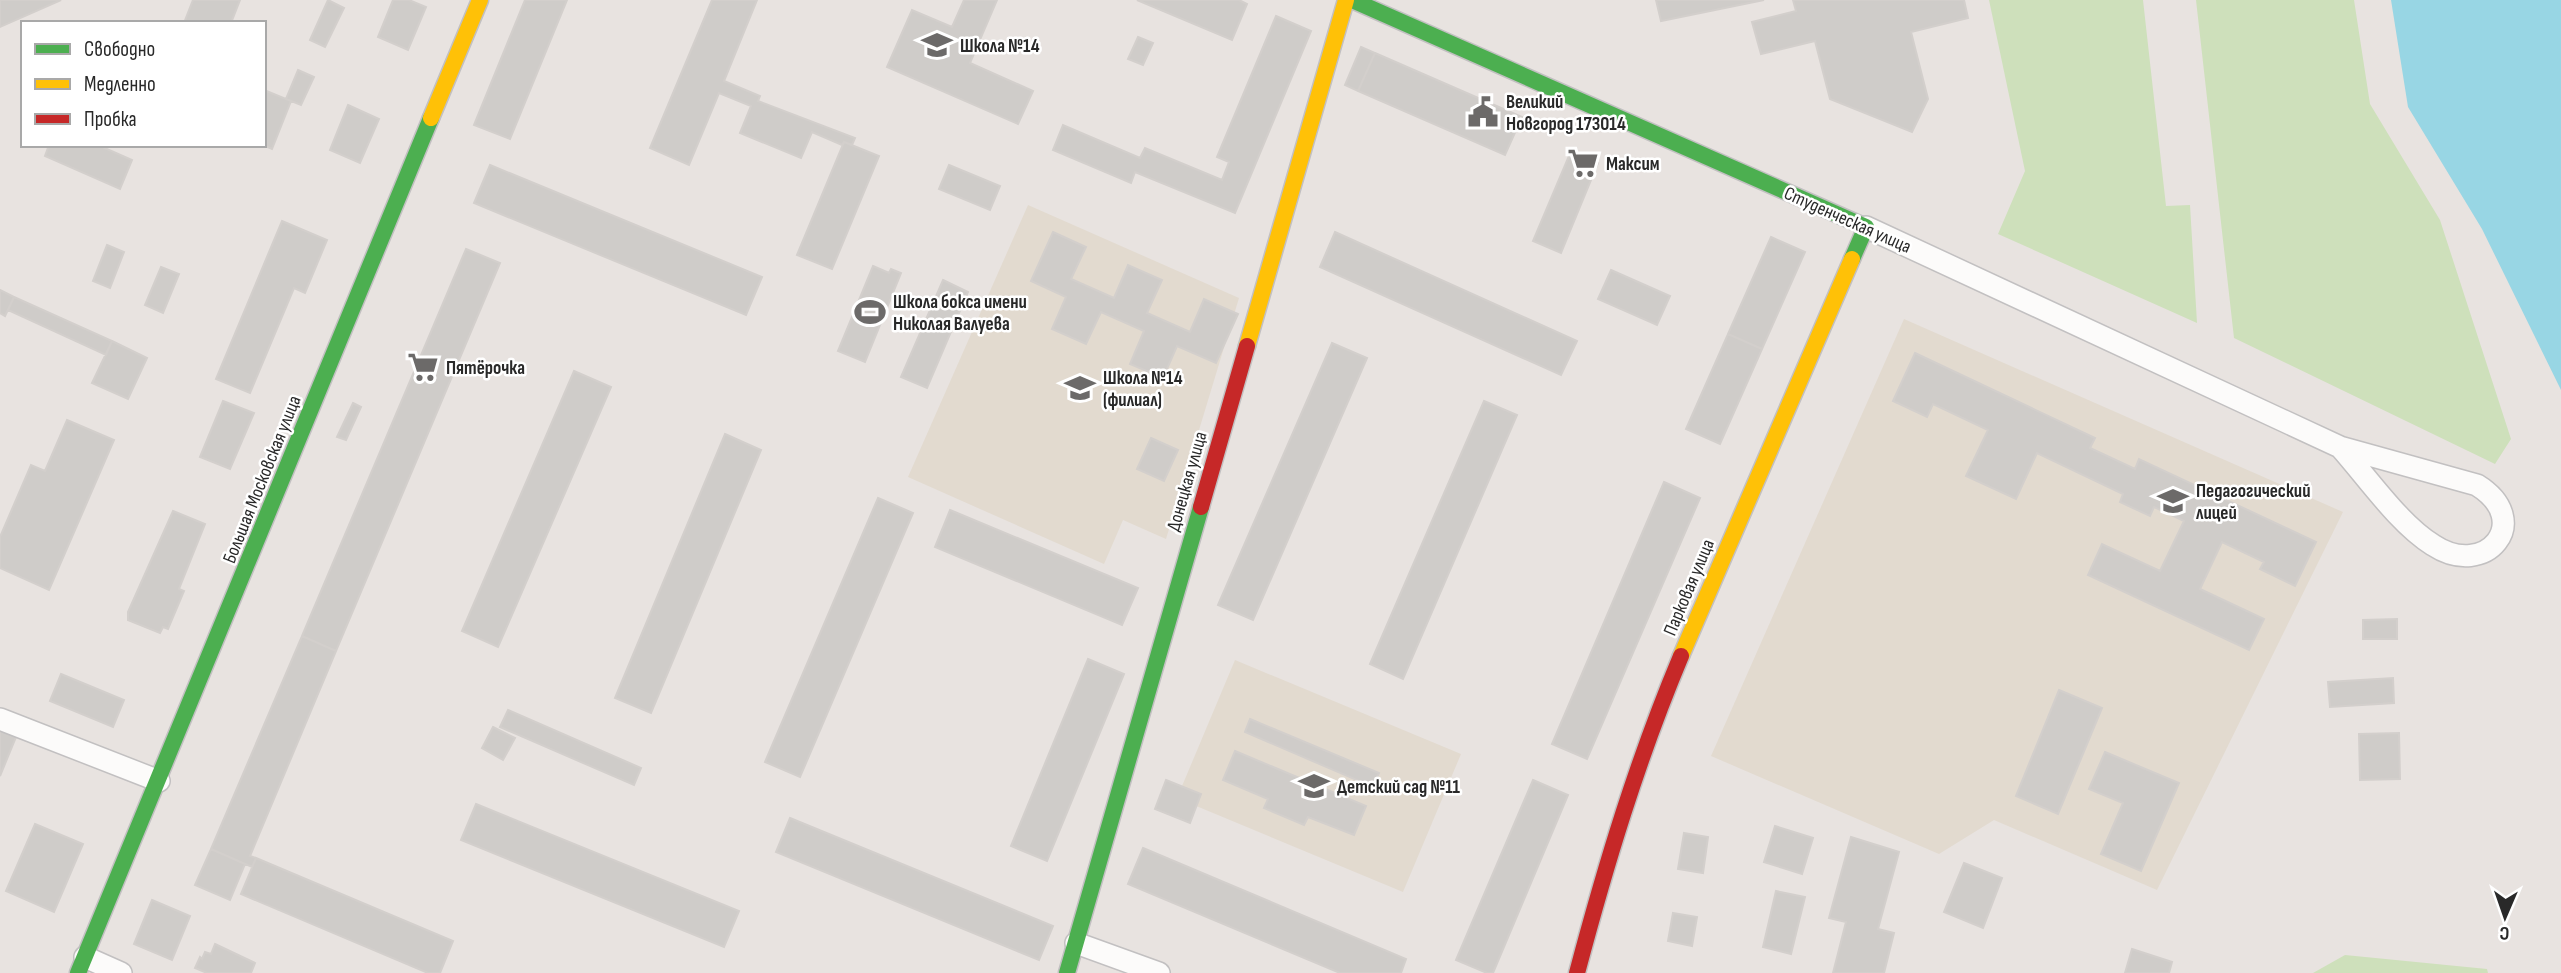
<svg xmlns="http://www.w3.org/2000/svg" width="2561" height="973" viewBox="0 0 2561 973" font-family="'Sofia Sans Condensed',sans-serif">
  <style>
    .education { fill: #e2dacf }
    .green { fill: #cee0bb }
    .water { fill: #98d6e4 }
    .building { fill: #cfccc9; stroke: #d3cfcc; stroke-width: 2 }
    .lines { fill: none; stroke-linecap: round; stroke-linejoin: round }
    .street-casing { stroke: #c2c0c1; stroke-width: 24 }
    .fast-casing { stroke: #c2c0c1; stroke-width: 19 }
    .slow-casing { stroke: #c2c0c1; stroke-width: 19 }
    .jam-casing { stroke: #c2c0c1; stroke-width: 19 }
    .street { stroke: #fcfbfa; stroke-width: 21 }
    .fast { stroke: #4caf50; stroke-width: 16 }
    .slow { stroke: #ffc107; stroke-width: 16 }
    .jam { stroke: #c62828; stroke-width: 16 }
    .labels { text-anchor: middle; stroke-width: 5; stroke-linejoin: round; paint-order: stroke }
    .poi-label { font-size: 19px; font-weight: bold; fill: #292929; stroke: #fff; text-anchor: start }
    .street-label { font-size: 19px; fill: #292929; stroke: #fff }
  </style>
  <rect width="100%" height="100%" fill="#e8e3e0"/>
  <path class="education" d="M1028 205 1239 298 1166 539 1123 520 1104 564 908 477Z
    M1904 319 2343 512 2157 890 1994 820 1939 854 1711 756Z
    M1235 660 1461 754 1403 892 1177 798Z"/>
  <path class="green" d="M1989 0H2143L2166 206 2190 205 2197 323 1998 234 2025 171Z
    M2196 0H2354L2370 104 2440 220 2511 439 2495 464 2234 338Z
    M2345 955 2487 969 2488 973H2313Z"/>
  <path class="water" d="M2391 0H2561V390L2482 229 2408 107Z"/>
  <path class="building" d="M0 0H61L0 27Z
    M193 0H240L231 23H184Z
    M328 0 344 8 325 47 310 40Z
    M393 0H409L426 7 408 50 378 37Z
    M525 0H567L510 139 474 125Z
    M712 0H757L724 81 760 96 758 101 855 138 852 145 844 142 842 145 812 132 801 158 740 133 751 106 719 93 689 165 650 148Z
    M964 0H997L970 63 1033 91 1018 124 887 67 912 10 952 27Z
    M1137 0H1239L1247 4 1232 40Z
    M1656 0H1764L1661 21Z
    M1793 0H1964L1968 18 1911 32 1928 99 1912 132 1830 99 1815 41 1761 54 1752 22 1796 11Z
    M1276 16 1311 31 1235 213 1135 172 1131 183 1053 150 1063 125 1140 158 1145 148 1222 180 1229 162 1217 157Z
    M1138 37 1153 43 1143 65 1128 59Z
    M1361 47 1375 53 1358 91 1345 85Z
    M1375 53 1522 117 1505 155 1358 91Z
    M298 70 314 77 301 105 286 99Z
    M264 90 291 101 272 149 263 145Z
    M348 105 379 119 360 163 330 150Z
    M844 142 879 156 832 269 797 255Z
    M49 145H98L132 160 120 189 45 156Z
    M1571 151 1598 163 1561 253 1533 241Z
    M490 165 762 277 746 315 474 203Z
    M949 165 1000 186 990 210 939 189Z
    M282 221 327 240 305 293 294 288 250 393 216 379Z
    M1053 232 1086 247 1071 279 1114 298 1128 265 1162 280 1147 313 1190 332 1204 299 1238 314 1216 363 1177 346 1163 378 1130 364 1144 331 1101 312 1086 344 1052 329 1066 297 1031 281Z
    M1335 232 1577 341 1561 375 1320 267Z
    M1771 237 1805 252 1762 349 1728 334Z
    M107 245 124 252 110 288 93 281Z
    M466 249 500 263 336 651 302 636Z
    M873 266 889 273 891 269 901 273 865 362 838 351Z
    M161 267 179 274 163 313 145 305Z
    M1611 270 1670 296 1657 325 1598 299Z
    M943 280 968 292 927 388 901 377Z
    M0 290 14 297 5 316 0 313Z
    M14 297 112 341 106 355 8 310Z
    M1728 334 1762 349 1720 444 1686 429Z
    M112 341 147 358 128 399 92 383Z
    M1332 343 1367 358 1253 620 1218 605Z
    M1915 353 2095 438 2090 448 2135 469 2139 459 2316 542 2295 586 2260 569 2264 562 2222 542 2200 589 2264 619 2249 650 2088 575 2102 544 2160 571 2184 521 2154 507 2150 516 2120 502 2123 494 2037 453 2016 499 1966 476 1988 430 1933 404 1927 417 1893 401Z
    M574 371 611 387 498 647 462 631Z
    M223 401 254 413 230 469 200 457Z
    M1484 401 1517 415 1403 679 1370 664Z
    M353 403 361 407 346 440 337 437Z
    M67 420 114 440 49 590 0 568V537L31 465 45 471Z
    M725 434 761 450 651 713 615 698Z
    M1151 438 1178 450 1164 481 1137 469Z
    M1664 482 1700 498 1587 759 1552 744Z
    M878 498 913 513 800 777 765 762Z
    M950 510 1138 588 1122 625 935 547Z
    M173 511 205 524 179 589 184 591 168 629 163 627 160 633 128 620V612Z
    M2397 619V639H2363V620Z
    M302 636 336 651 250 856 256 858 252 867 211 849Z
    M1088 659 1124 674 1047 861 1011 846Z
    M61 674 124 700 113 727 50 701Z
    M2393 678 2394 703 2330 707 2328 682Z
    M2059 690 2102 708 2058 814 2016 796Z
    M508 710 641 768 634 785 500 727Z
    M1250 719 1379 773 1373 787 1245 732Z
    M493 727 515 738 503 760 482 748Z
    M0 730 16 737 0 776Z
    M2399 733 2400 779 2360 780 2359 734Z
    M1235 751 1366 806 1354 835 1308 817 1304 825 1264 808 1268 799 1223 780Z
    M2105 752 2179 783 2141 871 2101 854 2123 803 2089 789Z
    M1166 780 1201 794 1190 823 1155 809Z
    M1533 780 1568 795 1493 973H1487L1456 960Z
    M476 804 739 911 724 947 461 840Z
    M790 818 1053 926 1039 960 776 852Z
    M35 824 83 844 54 912 6 891Z
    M1775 826 1813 838 1802 874 1764 862Z
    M1684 833 1708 837 1703 873 1678 869Z
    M1851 837 1899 852 1878 929 1894 933 1884 973H1833L1846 922 1829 918Z
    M1143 848 1406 959 1401 973H1340L1128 884Z
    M211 849 245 864 230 900 195 885Z
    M256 858 453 941 440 973H428L241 894Z
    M1964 863 2002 878 1983 928 1944 912Z
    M1776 891 1805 897 1791 954 1763 947Z
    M152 900 190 916 172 960 134 944Z
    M1673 913 1697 917 1692 946 1668 941Z
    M215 944 255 963 251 973H207L195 968 200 957 202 959 205 952 211 954Z
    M2132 949 2172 962 2169 973H2125Z"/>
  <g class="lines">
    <g class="street-casing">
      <path id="street" d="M1866 227 2340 447 2477 485C2535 521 2486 580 2433 545 2399 524 2367 477 2340 447
        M0 719 159 781
        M1076 943 1159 973
        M85 957 121 973"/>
    </g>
    <g class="fast-casing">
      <path id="fast" d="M1352 0 1866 227 1852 259
        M78 973 431 118
        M1067 973 1201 507"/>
    </g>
    <g class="slow-casing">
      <path id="slow" d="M431 118 480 0
        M1247 346 1346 0
        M1681 656 1852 259"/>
    </g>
    <g class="jam-casing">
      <path id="jam" d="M1201 507 1247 346
        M1577 973C1606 864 1637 761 1681 656"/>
    </g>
    <use href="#street" class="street"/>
    <use href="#fast" class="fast"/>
    <use href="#slow" class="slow"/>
    <use href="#jam" class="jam"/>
  </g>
  <defs>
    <g id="school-bare" transform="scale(2.415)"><path d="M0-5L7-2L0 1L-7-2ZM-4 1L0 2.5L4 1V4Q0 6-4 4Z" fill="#6c6a69" stroke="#fff" stroke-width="2.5" paint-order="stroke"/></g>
    <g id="civic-bare" transform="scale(2.415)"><path d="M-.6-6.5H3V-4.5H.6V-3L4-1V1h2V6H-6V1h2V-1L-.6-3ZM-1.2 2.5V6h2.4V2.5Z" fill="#6c6a69" stroke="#fff" stroke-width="2.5" paint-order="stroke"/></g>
    <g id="supermarket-bare" transform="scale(2.415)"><path d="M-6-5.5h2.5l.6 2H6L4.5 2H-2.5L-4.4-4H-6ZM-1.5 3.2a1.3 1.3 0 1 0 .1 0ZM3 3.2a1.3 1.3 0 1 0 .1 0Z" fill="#6c6a69" stroke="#fff" stroke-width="2.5" paint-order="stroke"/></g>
    <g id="stadium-bare" transform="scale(2.415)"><path d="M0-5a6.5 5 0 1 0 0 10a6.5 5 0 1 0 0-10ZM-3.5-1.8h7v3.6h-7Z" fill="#6c6a69" stroke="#fff" stroke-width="2.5" paint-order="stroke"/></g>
  </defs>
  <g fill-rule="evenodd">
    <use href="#school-bare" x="937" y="45"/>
    <use href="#civic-bare" x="1483" y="112"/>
    <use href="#supermarket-bare" x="1583" y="163"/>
    <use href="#stadium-bare" x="870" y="312"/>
    <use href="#supermarket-bare" x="423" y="367"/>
    <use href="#school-bare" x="1080" y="388"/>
    <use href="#school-bare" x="2173" y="501"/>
    <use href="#school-bare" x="1314" y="786"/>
  </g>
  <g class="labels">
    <g class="poi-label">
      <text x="960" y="52">Школа №14</text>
      <text x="1506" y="108">Великий<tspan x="1506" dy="22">Новгород 173014</tspan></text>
      <text x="1606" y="170">Максим</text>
      <text x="893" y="308">Школа бокса имени<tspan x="893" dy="22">Николая Валуева</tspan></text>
      <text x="446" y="374">Пятёрочка</text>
      <text x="1103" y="384">Школа №14<tspan x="1103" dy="22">(филиал)</tspan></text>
      <text x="2196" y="497">Педагогический<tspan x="2196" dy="22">лицей</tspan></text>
      <text x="1337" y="793">Детский сад №11</text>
    </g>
    <g class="street-label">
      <text transform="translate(1848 219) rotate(24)" y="7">Студенческая улица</text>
      <text transform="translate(261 479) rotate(-68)" y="7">Большая Московская улица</text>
      <text transform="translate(1186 481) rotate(-74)" y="7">Донецкая улица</text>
      <text transform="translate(1688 587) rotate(-67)" y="7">Парковая улица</text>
    </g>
  </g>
  <rect x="21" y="21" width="245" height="126" fill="#ffffff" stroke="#a9a9a9" stroke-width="2"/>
  <rect x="35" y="44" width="35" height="10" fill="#4caf50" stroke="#a9a9a9" stroke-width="2"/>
  <text x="84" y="56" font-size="21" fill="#292929">Свободно</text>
  <rect x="35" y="79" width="35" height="10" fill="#ffc107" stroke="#a9a9a9" stroke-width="2"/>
  <text x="84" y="91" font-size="21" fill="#292929">Медленно</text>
  <rect x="35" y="114" width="35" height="10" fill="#c62828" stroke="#a9a9a9" stroke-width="2"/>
  <text x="84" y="126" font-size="21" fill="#292929">Пробка</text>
  <g transform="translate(2505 917) rotate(182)" stroke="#ffffff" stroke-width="5" paint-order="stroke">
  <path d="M0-5L12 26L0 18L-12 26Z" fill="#292929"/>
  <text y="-10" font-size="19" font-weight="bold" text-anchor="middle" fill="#292929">С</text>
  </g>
</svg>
